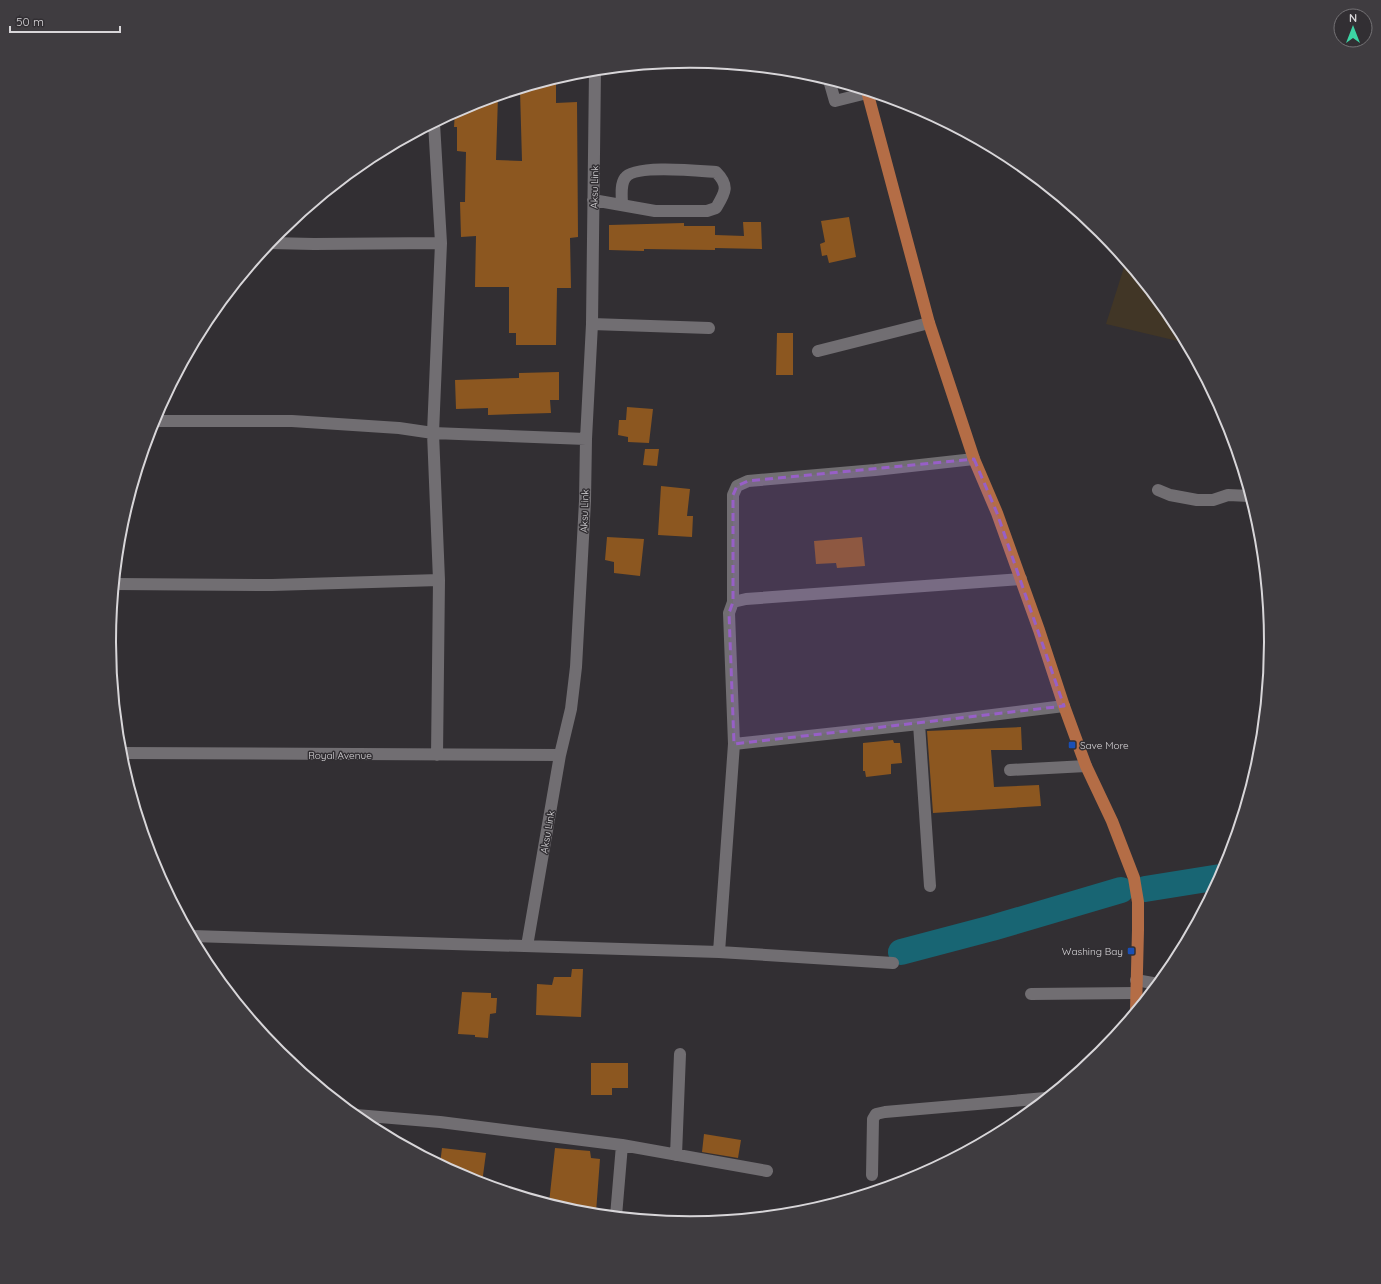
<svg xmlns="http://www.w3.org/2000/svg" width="1381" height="1284" viewBox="0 0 1381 1284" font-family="Quicksand,sans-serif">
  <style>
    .education { fill: #413626 }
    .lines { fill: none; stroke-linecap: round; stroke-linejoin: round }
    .river { stroke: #186573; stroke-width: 26 }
    .building { fill: #8c5720 }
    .minor { stroke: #716e72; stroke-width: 12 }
    .major { stroke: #b46d46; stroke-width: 12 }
    .marked { fill: #975fc7; fill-opacity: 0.2; stroke: #975fc7; stroke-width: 3; stroke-dasharray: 8 5; stroke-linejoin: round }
    .transit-dot { fill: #1a4fb4; stroke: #322f33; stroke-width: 1.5 }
    .labels { text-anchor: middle; stroke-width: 3; stroke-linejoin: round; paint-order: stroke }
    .street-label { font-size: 10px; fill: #d8d6d9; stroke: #322f33 }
    .poi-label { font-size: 10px; fill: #d8d6d9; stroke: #322f33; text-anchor: start }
    .rim { fill: none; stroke: #d8d6d9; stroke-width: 2 }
  </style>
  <rect width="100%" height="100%" fill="#322f33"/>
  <path class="education" d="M1126 261 1174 319 1186 343 1106 324Z"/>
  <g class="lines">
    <path class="river" d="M1145 889 1220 877
      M901 952 992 928 1121 890"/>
  </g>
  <path class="building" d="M556 79V103L577 102 578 237 570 238 571 288H557L556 345H516V333H509V287H475L476 236 461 237 460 202H465L466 152 457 151V127H454L455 112 468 105 498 96 496 160 522 161 520 90Z
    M849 217 856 257 829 263 827 255 822 256 820 244 825 242 821 221Z
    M743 222H761L762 249 715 248V250L644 249V251L609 250V225L684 223V226H715V235L744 236Z
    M777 333H793V375H776Z
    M559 372V400H550L551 413 488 415V408L456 409 455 380 519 378V373Z
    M627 407 653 409 649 443 628 442V437L618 435 619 420H626Z
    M645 449H659L657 466 643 465Z
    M661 486 690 489 687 516H693L692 537 658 535Z
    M607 537 644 539 640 576 614 573V562L605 560Z
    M862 537 865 566 837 568 836 563 816 564 814 541Z
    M1021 727 1022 750H991L994 787 1039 785 1041 806 933 813 927 731Z
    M893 740 894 743H900L902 763 891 764V774L866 777 865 771H863V743Z
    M572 969H583L581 1017 536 1015 537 984 552 985 554 977H571Z
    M462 992 491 993V998H497L496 1013 490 1014 488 1038 475 1037V1035L458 1034Z
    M591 1063H628V1088H612V1095H591Z
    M704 1134 741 1140 738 1158 702 1152Z
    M442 1148 486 1153 482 1183 468 1179 440 1164Z
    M555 1148 590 1151 591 1158 600 1159 596 1212 586 1211V1213L577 1212 549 1203Z"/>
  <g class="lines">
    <path class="minor" d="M829 80 835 101 867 93
      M434 123 441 243 433 433 439 580 437 755
      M593 200 655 211H707L716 208C725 193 730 186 716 172 700 171 634 164 625 178 620 185 622 197 622 205
      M270 243 314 244 441 243
      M592 324 709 328
      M818 351 929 323
      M153 421H292L399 428 433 433 586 439
      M1158 490 1170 495 1197 500H1213L1228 495 1250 496
      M115 584 272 585 439 580
      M733 602V495L737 486 748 481 875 470 974 459
      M919 724 930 886
      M734 744 729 613 733 602 746 599 1021 579
      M120 753 560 755
      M1010 770 1086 766
      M192 936 719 952 893 963
      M527 946 560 755 571 709 576 667 585 501 586 439 592 324 595 70
      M719 952 734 744 919 724 1064 706
      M1136 980 1158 984
      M1031 994 1136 993
      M356 1115 440 1122 622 1145 616 1216
      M622 1145 767 1171
      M676 1155 680 1054
      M872 1175 873 1119 876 1114 885 1112 1046 1098"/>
    <path class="major" d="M867 91 929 323 974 459 997 513 1039 630 1064 706 1086 766 1112 821 1134 878 1138 902V930L1136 1011"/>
  </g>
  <path class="marked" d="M974 459 997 513 1064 706 734 744 729 613 733 602V495L737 486 748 481Z"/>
  <g class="transit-dot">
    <rect x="1068" y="741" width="8" height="8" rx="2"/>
    <rect x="1127" y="947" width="8" height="8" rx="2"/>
  </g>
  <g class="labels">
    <g class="street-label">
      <text transform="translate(594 187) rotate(-89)" y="4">Aksu Link</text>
      <text transform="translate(584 511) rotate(-88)" y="4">Aksu Link</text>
      <text x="340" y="759">Royal Avenue</text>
      <text transform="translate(547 832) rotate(-80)" y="4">Aksu Link</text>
    </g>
    <g class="poi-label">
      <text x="1080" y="749">Save More</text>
      <text x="1123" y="955" text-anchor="end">Washing Bay</text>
    </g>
  </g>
  <path d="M0 0H1381V1284H0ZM116 642a574 574 0 1 1 1148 0a574 574 0 1 1-1148 0Z" fill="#3f3c40" fill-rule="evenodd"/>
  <path class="rim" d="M116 642a574 574 0 1 1 1148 0a574 574 0 1 1-1148 0Z"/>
  <g transform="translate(1353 28)"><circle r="19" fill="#322f33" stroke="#747275"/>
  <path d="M0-3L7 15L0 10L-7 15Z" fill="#3cd4a4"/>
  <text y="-6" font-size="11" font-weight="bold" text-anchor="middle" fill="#d8d6d9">N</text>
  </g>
  <path d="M10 26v6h110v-6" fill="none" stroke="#d8d6d9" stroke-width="2"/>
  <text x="16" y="26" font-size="12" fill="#d8d6d9" stroke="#322f33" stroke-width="3" paint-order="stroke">50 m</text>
</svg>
